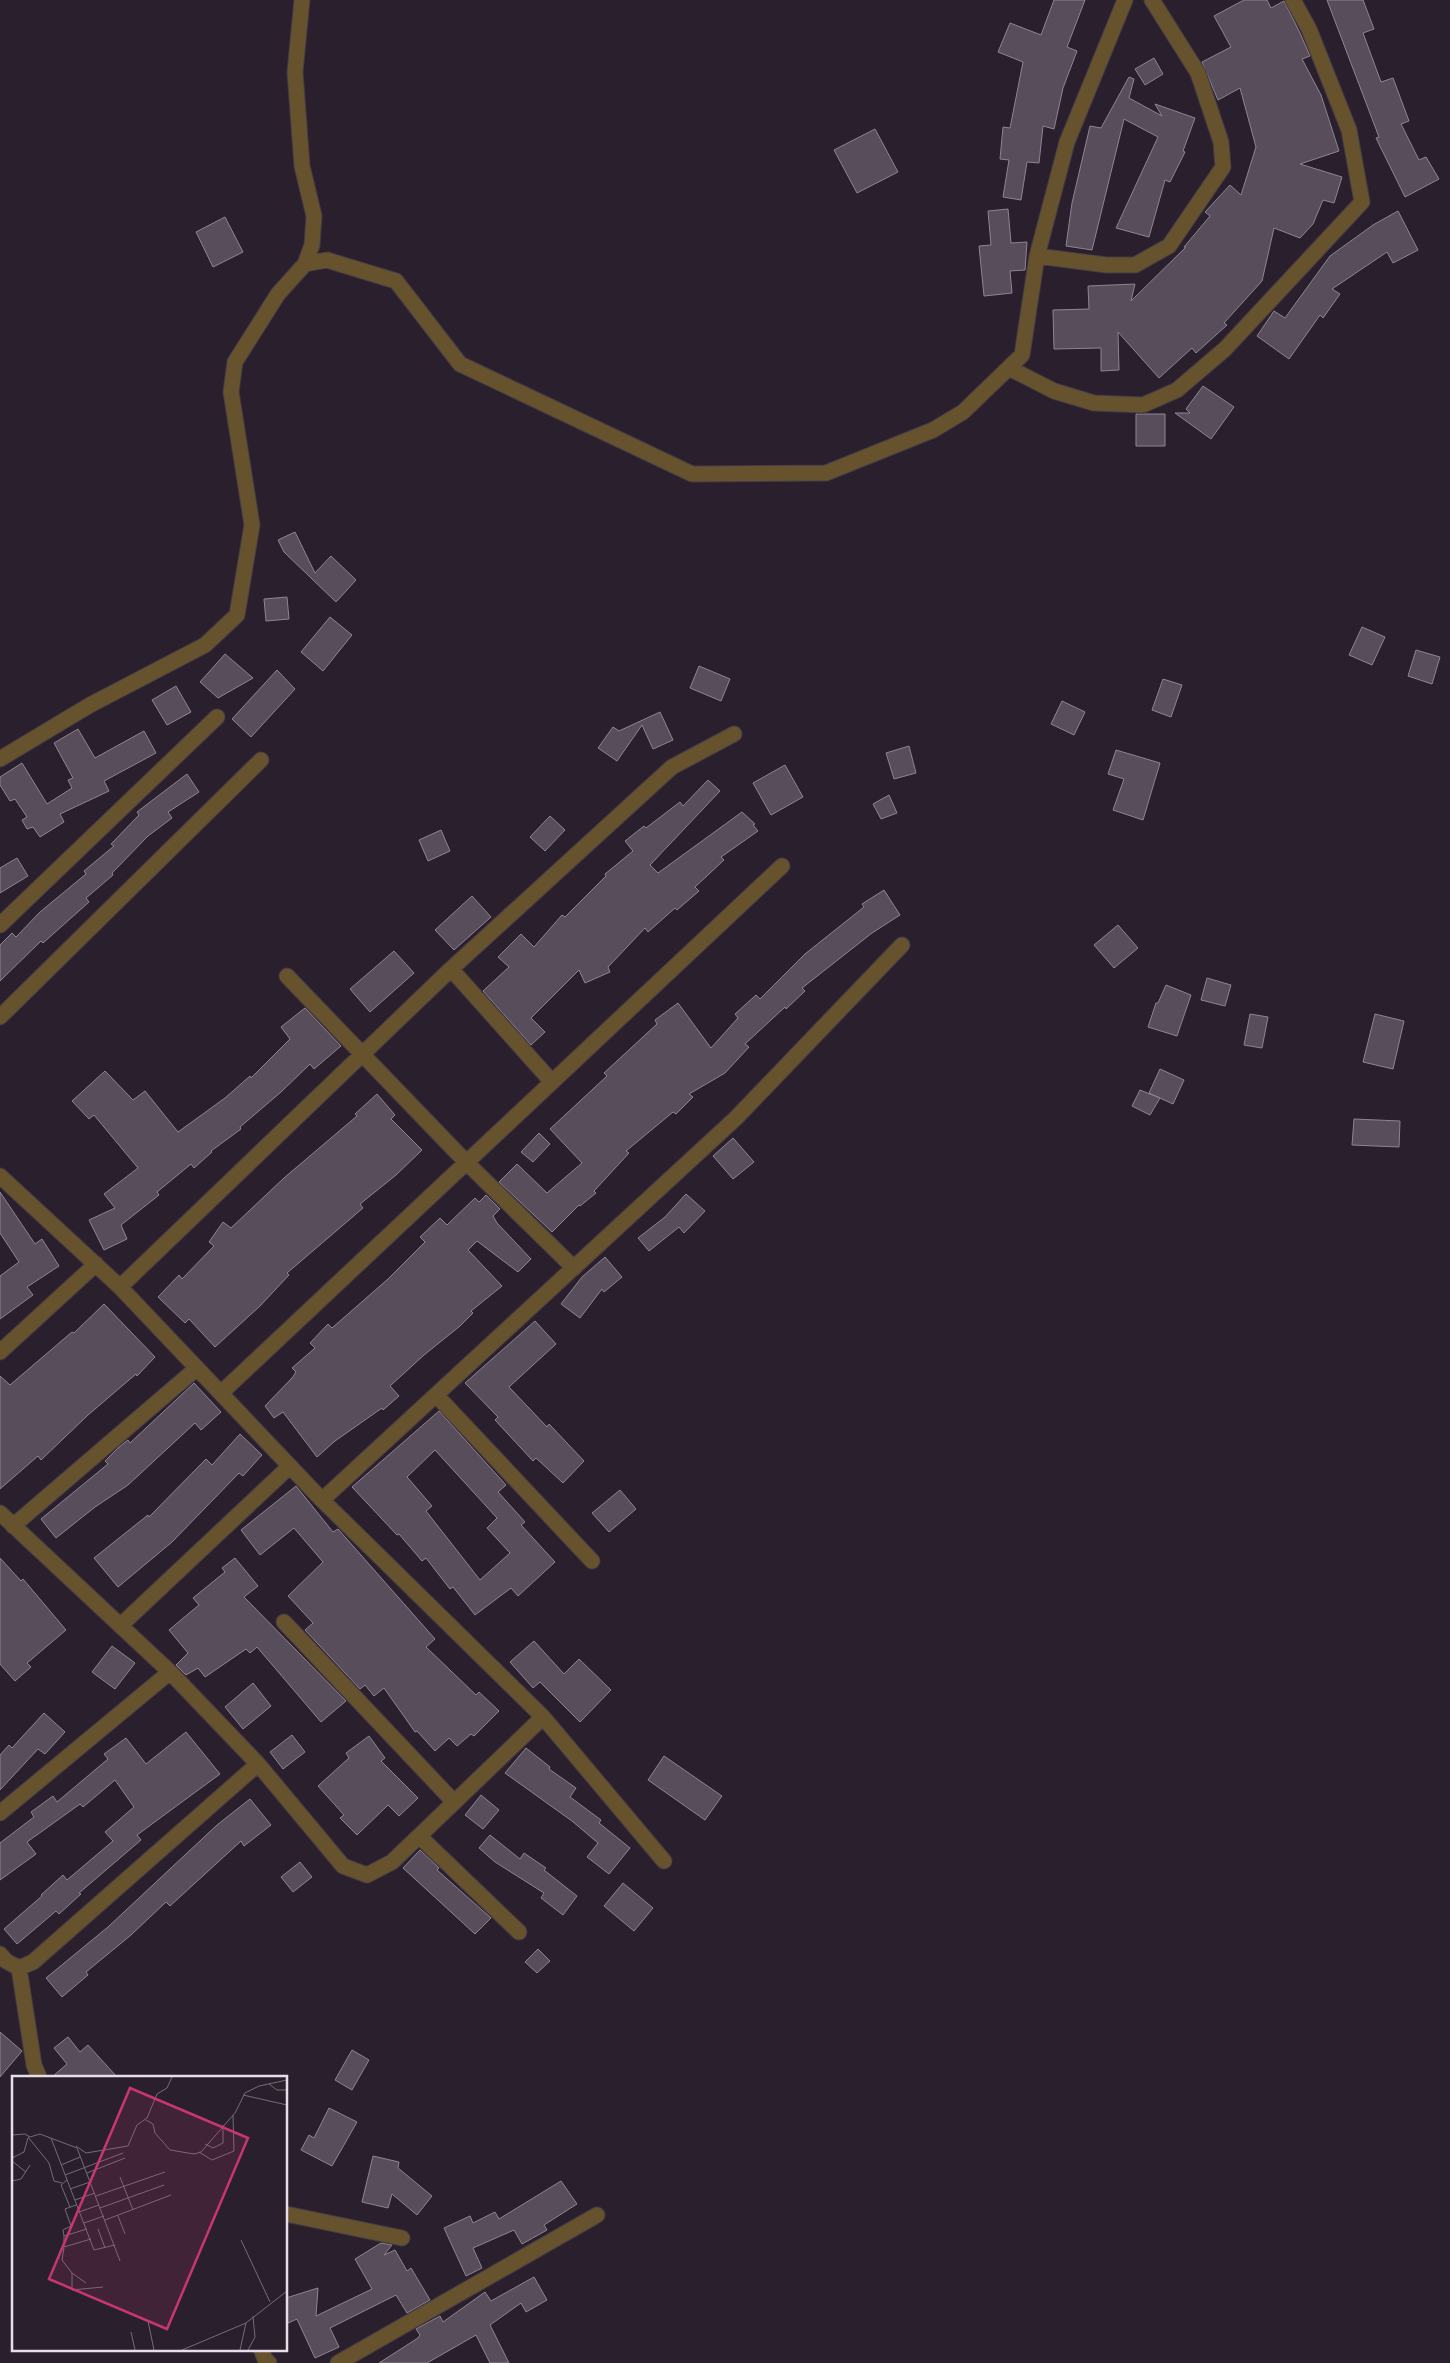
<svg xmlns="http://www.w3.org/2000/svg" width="1450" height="2363" viewBox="0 0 1450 2363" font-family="'Fira Sans',sans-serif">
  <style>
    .building { fill: #584d5b; stroke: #908493; fill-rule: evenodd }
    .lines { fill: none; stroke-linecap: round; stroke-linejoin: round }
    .minor-casing { stroke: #443b47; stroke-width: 17 }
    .minor { stroke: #66522c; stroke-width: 15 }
    .inset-road { fill: none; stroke: #756c77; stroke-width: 1 }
    .view { fill: #c73670; fill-opacity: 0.15; stroke: #c73670; stroke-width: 2.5 }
    .inset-edge { fill: none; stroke: #e6dfe7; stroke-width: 2.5 }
  </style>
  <rect width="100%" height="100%" fill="#2a202d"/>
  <path class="building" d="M1054 0H1085L1067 47 1077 51 1063 88 1054 129 1043 126 1039 163 1027 162 1021 200 1003 197 1009 160 1000 159 1003 127 1010 128 1023 62 998 52 1010 23 1041 35Z
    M1244 0H1267L1271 8 1284 1 1300 33 1310 56 1302 59 1321 95 1339 151 1300 164 1342 177 1334 203 1323 200 1313 224 1300 238 1274 228 1262 281 1224 323 1227 325 1196 353 1192 348 1159 378 1118 332 1119 370 1101 371V348L1054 349 1053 310 1089 309 1088 286 1135 284 1131 301 1186 247H1184L1210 216 1205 212 1230 185 1241 195 1256 147 1240 88 1218 100 1202 62 1231 47 1214 16Z
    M1327 0H1363L1374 29 1363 33 1381 82 1393 78 1409 121 1401 124 1419 160 1426 157 1439 179 1405 197 1376 138 1379 137Z
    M1154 58 1163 74 1145 85 1135 69Z
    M1129 77 1134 79 1129 98 1162 116 1155 104 1195 118 1183 151 1185 152 1170 182 1165 180 1149 237 1116 228 1158 137 1124 119 1092 250 1066 246 1072 203 1090 126 1101 128Z
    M875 129 898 172 857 193 834 150Z
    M1008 209 1011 243 1027 242 1025 270 1010 271 1012 293 984 296 979 246 991 245 988 211Z
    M1398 211 1418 250 1393 263 1387 252 1332 289 1340 294 1323 318 1320 315 1289 359 1257 336 1274 311 1285 318 1330 256 1373 225Z
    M225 217 243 252 213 267 196 232Z
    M1203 386 1234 407 1211 439 1175 413H1190L1186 409Z
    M1136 414H1165V446H1136Z
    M295 532 315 573 331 556 356 580 336 602 284 552 278 540Z
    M287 597 289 619 266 621 264 599Z
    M330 617 352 635 323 671 301 652Z
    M1362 627 1385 637 1372 665 1349 655Z
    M1416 650 1440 657 1432 684 1408 676Z
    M225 654 253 678 218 698 200 682Z
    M699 666 730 679 721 701 690 688Z
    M277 670 295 689 251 737 232 719Z
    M1163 679 1182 685 1171 717 1152 710Z
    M176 686 191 712 167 725 152 700Z
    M1062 701 1085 712 1074 735 1051 724Z
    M660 712 673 740 653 749 642 725 617 761 598 748 613 727 619 731Z
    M78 729 95 758 144 731 156 753 104 781 109 791 60 814 64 822 40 837 33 827 27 829 22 820 27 817 15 799 10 801 0 785V777L22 763 47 804 72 788 68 780 73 778 54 743Z
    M909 746 916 773 894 779 886 753Z
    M1116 750 1160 763 1143 820 1113 810 1124 779 1108 774Z
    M785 765 803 797 771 815 753 783Z
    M187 774 199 792 168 812 172 818 148 836 112 873 113 875 86 898 89 902 43 943 41 941 0 981V945L12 933 16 937 40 912 86 874 84 871 114 846 111 844 139 815 137 812Z
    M708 780 720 791 650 865 658 873 742 812 755 824 753 825 758 831 721 857 724 860 695 887 699 891 677 910 675 908 648 932 645 928 608 967 610 972 585 983 579 970 531 1018 545 1032 531 1045 483 991 509 967 498 957 521 934 534 947 562 915 565 917 606 876 605 874 633 851 625 841 644 826 646 828 680 802 683 806Z
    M889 795 897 813 881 819 873 804Z
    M550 816 565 830 545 851 530 837Z
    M441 830 450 851 428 861 419 840Z
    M17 858 28 876 0 893V868Z
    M884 890 900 915 872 933 802 988 805 991 786 1009 785 1007 745 1044 749 1047 725 1073 689 1094 693 1097 676 1114 673 1112 626 1151 629 1153 594 1191 596 1193 580 1206 579 1205 552 1232 499 1182 517 1164 547 1193 582 1163 550 1129 607 1076 604 1073 657 1024 655 1020 678 1003 711 1048 738 1018 735 1014 756 995 760 999 805 954 864 907 862 904Z
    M472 896 491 917 454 950 435 930Z
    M1118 925 1138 948 1114 968 1094 945Z
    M394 951 414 973 370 1012 350 989Z
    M1207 978 1231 985 1225 1006 1201 1000Z
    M1166 985 1191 995 1177 1036 1148 1027 1156 1003H1158Z
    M305 1008 341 1046 314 1069 310 1064 281 1092 240 1127 241 1129 211 1151 212 1152 194 1168 191 1164 157 1192 159 1195 121 1225 127 1239 104 1250 89 1220 115 1208 104 1194 138 1168 94 1115 89 1119 72 1101 105 1071 133 1100 145 1091 178 1132 225 1098 250 1076 251 1078 290 1039 281 1027Z
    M1250 1014 1268 1017 1262 1048 1244 1045Z
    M1375 1014 1404 1021 1393 1069 1363 1062Z
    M1160 1069 1184 1080 1173 1104 1149 1093Z
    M1140 1090 1160 1098 1150 1115 1132 1106Z
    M377 1094 395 1115 391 1119 422 1150 396 1175 360 1204 363 1208 287 1273 289 1275 260 1306 215 1347 189 1319 185 1323 158 1297 179 1275 182 1279 214 1246 209 1242 223 1222 231 1228 284 1178 357 1116 355 1114Z
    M1354 1119 1400 1121 1399 1147 1352 1145Z
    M539 1133 550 1144 533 1162 521 1152Z
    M733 1138 754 1162 733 1179 713 1156Z
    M0 1192 35 1244 42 1239 59 1266 27 1287 33 1295 0 1319V1276L19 1262 0 1233Z
    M686 1194 705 1211 684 1233 679 1227 649 1251 638 1238 665 1217Z
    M486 1195 500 1209 493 1216 497 1223 531 1259 518 1272 477 1241 468 1250 502 1286 471 1311 473 1313 460 1326 424 1355 390 1386 399 1396 383 1410 382 1408 335 1441 317 1457 283 1412 274 1418 265 1406 292 1378 296 1372 292 1368 315 1348 310 1343 328 1324 332 1328 388 1279 425 1242 420 1237 440 1218 447 1225 475 1198 479 1202Z
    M605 1257 622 1277 604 1292 602 1289 580 1318 561 1304 582 1277Z
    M104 1304 155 1357 137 1376 136 1374 88 1415 41 1460 38 1456 0 1489V1376L10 1385 72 1332 74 1333Z
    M535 1321 556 1344 509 1387 547 1427 549 1424 584 1461 563 1483 536 1458 533 1461 495 1420 498 1417 465 1383Z
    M194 1383 221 1412 201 1430 195 1423 128 1485 95 1507 56 1538 41 1519 108 1464 105 1461 119 1447 128 1440 130 1443Z
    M439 1411 506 1485 498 1492 525 1522 521 1525 555 1562 518 1596 511 1588 475 1615 453 1587 450 1589 426 1558 422 1561 399 1534 397 1535 352 1487ZM435 1450 497 1518 487 1528 510 1553 480 1580 426 1511 432 1506 407 1477Z
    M240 1434 262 1455 243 1476 239 1473 172 1542 118 1587 94 1558 148 1515 149 1517 206 1459 212 1465Z
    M296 1486 333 1532 338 1529 435 1639 426 1647 476 1695 479 1692 499 1711 474 1736 471 1734 457 1746 449 1738 435 1751 417 1731 415 1732 384 1688 374 1696 365 1685 360 1689 305 1630 313 1623 288 1596 323 1562 294 1528 260 1555 241 1530Z
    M620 1490 636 1509 609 1532 592 1513Z
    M0 1558 21 1581 23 1579 66 1630 27 1663 31 1667 15 1681 0 1664Z
    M235 1558 258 1586 244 1597 346 1701 321 1722 257 1647 250 1653 246 1649 205 1677 198 1668 186 1675 176 1665 188 1653 169 1630 199 1605 193 1598 225 1572 222 1568Z
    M534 1641 564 1674 579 1659 611 1690 580 1722 540 1682 533 1688 510 1662Z
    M112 1646 135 1663 115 1689 92 1672Z
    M253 1683 271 1706 243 1729 225 1707Z
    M44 1713 65 1732 45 1754 38 1749 0 1790V1755L9 1745 12 1748Z
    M186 1732 220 1774 137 1835 141 1840 79 1893 81 1894 59 1914 56 1911 17 1944 4 1929 42 1896 41 1895 63 1875 67 1880 113 1841 105 1832 134 1807 115 1780 83 1807 80 1804 27 1842 36 1854 0 1880V1843L34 1817 31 1812 53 1796 57 1802 108 1759 104 1754 126 1738 146 1764Z
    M292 1735 305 1752 283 1769 270 1752Z
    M369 1736 385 1758 381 1761 418 1798 399 1816 388 1805 357 1835 340 1818 344 1815 318 1786 349 1758 346 1753Z
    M526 1748 550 1767 549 1769 576 1788 570 1797 601 1820 599 1823 630 1848 609 1874 587 1857 598 1843 572 1821 505 1773Z
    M664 1756 722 1796 705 1820 648 1780Z
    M481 1795 499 1810 483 1829 465 1815Z
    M250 1799 271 1825 244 1846 241 1841 170 1906 166 1902 131 1935 86 1972 88 1975 62 1997 46 1978 108 1927 217 1825Z
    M490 1835 520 1859 524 1853 546 1868 544 1870 577 1896 563 1915 541 1898 544 1893 495 1862 479 1848Z
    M420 1850 439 1868 437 1870 491 1918 475 1934 403 1868Z
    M300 1862 312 1877 293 1892 281 1877Z
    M623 1883 653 1908 634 1931 604 1906Z
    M538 1949 550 1961 537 1973 525 1962Z
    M0 2032 22 2051 0 2077Z
    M68 2037 80 2052 88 2045 117 2077H52L67 2064 54 2048Z
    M352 2050 369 2060 352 2090 335 2080Z
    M329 2108 357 2122 332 2166 301 2150 309 2135 314 2138Z
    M373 2156 399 2162 398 2168 432 2196 417 2215 392 2194 388 2208 362 2202Z
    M561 2181 577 2204 544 2225 547 2230 522 2244 514 2230 473 2248 482 2268 466 2276 444 2228 470 2216 473 2223 495 2212 499 2219Z
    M381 2243 392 2245 384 2255 395 2250 407 2271 411 2268 430 2300 407 2313 396 2295 330 2328 339 2347 315 2358 297 2319 286 2324V2298L318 2288 316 2316 372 2289 355 2259Z
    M534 2277 547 2300 526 2312 521 2303 490 2325 509 2363H490L476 2335 427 2363H379L418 2338 420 2335 416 2329 440 2316 443 2322 485 2292 491 2301Z"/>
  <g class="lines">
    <g class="minor-casing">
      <path id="minor" d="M1037 256 1107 265H1135L1169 246 1223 167 1221 142 1198 73 1152 0
        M305 264 327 260 396 281 460 364 692 474 826 473 933 430 963 412 1022 355 1037 256 1067 142 1125 0
        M1009 368 1054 391 1094 403 1143 405 1177 390 1225 349 1362 202 1349 130 1309 29 1293 0
        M0 759 90 705 205 645 237 615 252 525 231 392 235 362 278 294 305 264 312 245 314 216 302 166 295 72 302 0
        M0 925 217 717
        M451 969 552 1082
        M287 976 466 1162 574 1268
        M0 1017 261 760
        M0 1176 120 1287 322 1500 543 1717 664 1861
        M120 1287 451 969 672 767 734 734
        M0 1352 96 1264
        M221 1393 782 866
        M436 1395 592 1561
        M322 1500 736 1118 902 945
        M0 1513 170 1672 258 1764 343 1866 367 1875 392 1862 543 1717
        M13 1526 197 1368
        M284 1622 454 1802
        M121 1625 290 1466
        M0 1813 170 1672
        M419 1836 519 1932
        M0 1954 6 1961 19 1968 33 1962 258 1764
        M19 1968 34 2065 39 2077
        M286 2214 402 2238
        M261 2349 265 2359 269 2363
        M338 2363 597 2215"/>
    </g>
    <use href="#minor" class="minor"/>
  </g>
  <g transform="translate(12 2076)">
    <rect width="275" height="275" fill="#2a202d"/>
    <path class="inset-road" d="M257 8 265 14H275M231 19 275 29M134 44 141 48 143 57 158 74 182 78 189 76 223 37 233 17 247 10 275 4M0 59 13 58 18 61 28 58 65 72 108 185M16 61 37 87 42 105 50 107M39 62 82 174 103 169M193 68 201 72 211 67V49M64 70 74 77 116 70 125 49 135 42 145 18 155 12 160 1M187 76 200 84 222 75 221 39M0 82 12 76 16 62M0 85 14 96M49 89 68 81M75 97 113 82M53 99 111 77M108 101 121 134M55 104 49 109 58 131M0 105 9 103 18 89M58 113 78 106M84 120 153 96M63 124 83 117M88 132 152 109M67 136 87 129M106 140 113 158M93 144 159 119M72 147 92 140M75 153 52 160V171L79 163M86 153 93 172M52 160 51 154 59 150 53 133 64 129M229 164 258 226M52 172 50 184 60 197V214L91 211M60 197 74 207M136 245 142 274M119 256 123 274M170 274 234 247 275 215M228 274 234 247M236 274 243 261 241 240"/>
    <path class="view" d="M118 12 236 62 155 253 37 203Z"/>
    <rect width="275" height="275" class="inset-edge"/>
  </g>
</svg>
